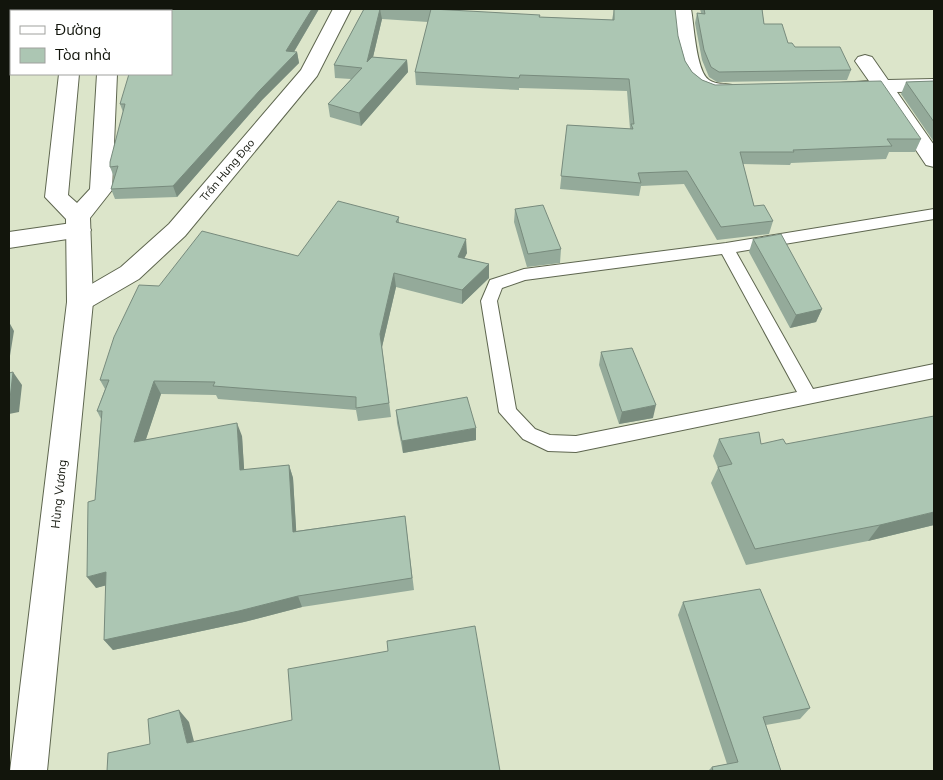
<svg xmlns="http://www.w3.org/2000/svg" width="943" height="780" viewBox="0 0 943 780" font-family="Mulish,sans-serif">
  <style>
    .lines { fill: none; stroke-linecap: round; stroke-linejoin: round }
    .service-casing { stroke: #5e664f; stroke-width: 2 }
    .minor-casing { stroke: #5e664f; stroke-width: 2 }
    .tertiary-casing { stroke: #5e664f; stroke-width: 2 }
    .secondary-casing { stroke: #5e664f; stroke-width: 2 }
    .service { fill: #fff; fill-rule: evenodd }
    .minor { fill: #fff; fill-rule: evenodd }
    .tertiary { fill: #fff; fill-rule: evenodd }
    .secondary { fill: #fff; fill-rule: evenodd }
    .wall { fill: #94aa9a }
    .shaded-wall { fill: #788b7d }
    .building { fill: #acc6b3; stroke: #788b7d }
    .labels { text-anchor: middle; stroke-width: 5; stroke-linejoin: round; paint-order: stroke }
    .far-street-label { font-size: 11px; fill: #12150c; stroke: #fff }
    .street-label { font-size: 12px; fill: #12150c; stroke: #fff }
  </style>
  <rect width="100%" height="100%" fill="#dce5ca"/>
  <g class="lines">
    <g class="service-casing">
      <path id="service" d="M934 209V219L736 252 813 389 934 364V378L576 452 548 451 523 439 499 412 481 301 490 280 524 269 726 243ZM722 254 797 392 576 436 550 435 535 429 516 409 497 301 502 288 525 280Z"/>
    </g>
    <g class="minor-casing">
      <path id="minor" d="M673 9H691C694 24 696 72 709 80 716 85 724 83 732 85L735 89 732 93C676 107 678 46 673 9Z
        M9 20H11V30H9Z
        M865 55 872 57 888 80 934 79V91L897 92 934 145V167L926 165 877 92 848 93 841 91 838 87 841 83 869 81 855 61 858 57Z
        M79 222 87 224 91 230 87 236 9 248V232Z"/>
    </g>
    <g class="tertiary-casing">
      <path id="tertiary" d="M333 9H351L317 76 185 236 139 279 89 308 80 311 71 308 67 302 71 296 121 267 169 224 301 70Z"/>
    </g>
    <g class="secondary-casing">
      <path id="secondary" d="M66 9H84L83 11H65Z
        M102 9H120V11H102Z
        M59 74H79L68 195 77 203 90 189 97 74H117L112 190 90 218 93 302 47 771H10L67 302 66 219 45 197Z"/>
    </g>
    <use href="#service" class="service"/>
    <use href="#minor" class="minor"/>
    <use href="#tertiary" class="tertiary"/>
    <use href="#secondary" class="secondary"/>
  </g>
  <path class="wall" d="M142 9H319L294 52H297L299 63 262 100 177 197 115 199 111 189 114 177 110 167 123 112 120 104 171 74Z
    M364 9H436L539 17 612 20 614 9 678 36 685 61 692 72 702 80 715 85 921 139 915 152H889L886 159 791 163 790 165 743 164 754 206 773 221 769 234 717 240 684 184 641 186 639 196 560 189 567 125 630 129 627 91 519 88V90L416 85 415 72 428 22 382 19 373 57 407 60 408 72 361 126 330 117 328 104 351 79 335 78 334 65Z
    M700 9H762L764 24 788 43 795 47 851 70 847 80 717 82 709 77 702 60 695 23 697 13H701Z
    M934 81V142L901 94 906 82Z
    M515 209 561 249 560 263 527 267 514 222Z
    M399 217V223L467 253 464 258 489 264V278L462 304 396 287 382 347 391 417 358 421 356 410 218 399 216 395 161 394 146 439 242 436 244 470 289 465 293 478 296 531 405 516 414 590 302 607 244 622 113 650 104 640 106 585 96 588 95 500 101 419 97 411 105 389 100 380 159 286 298 256Z
    M753 239 822 309 816 322 790 328 749 252Z
    M601 352 653 418 619 424 599 365Z
    M396 410 476 440 403 453 397 423Z
    M719 439 761 444H786L934 525 868 541 746 565 711 483 718 468 713 456Z
    M683 602 810 708 800 719 766 725 781 771H708L712 767 727 764 678 615Z"/>
  <path class="shaded-wall" d="M312 9H319L289 60 297 52 299 63 262 100 177 197 173 186 260 90 286 51Z
    M380 9 382 19 369 74 367 62Z
    M407 60 408 72 361 126 359 113Z
    M466 239 467 253 458 271V257Z
    M489 264V278L462 304V290Z
    M394 273 396 287 382 347 380 334Z
    M822 309 816 322 790 328 796 315Z
    M9 322 14 331 9 362Z
    M13 372 22 385 19 412 9 414V418V399Z
    M154 381 161 394 141 454 134 442Z
    M656 405 653 418 619 424 622 412Z
    M237 423 242 436 245 483 240 470Z
    M476 428V440L403 453 402 441Z
    M289 465 293 478 297 543 293 532Z
    M934 512V525L868 541 880 525Z
    M106 572 115 583 96 588 87 577Z
    M298 596 302 607 244 622 113 650 104 640Z
    M179 710 189 722 197 753 187 743Z"/>
  <path class="building" d="M142 9H312L286 51 297 52 260 90 173 186 111 189 118 166 110 167V162L125 104H120L129 74H171V11H141Z
    M364 9H380L367 62 372 57 407 60 359 113 328 104 362 68 334 65Z
    M417 9H432L540 15 539 17 614 20V9H675L678 36 685 61 692 72 702 80 715 85 881 81 921 139H887L892 146 793 150 794 152H740L754 206 764 205 773 221 721 227 687 171 638 173 641 183 561 176 567 125 633 129 631 124H634L629 79 520 75 519 78 415 72 431 9Z
    M704 9H762L764 24H782L788 43H792L795 47H840L851 70 719 72 711 67 704 50 697 13 705 14Z
    M934 81V122L906 82Z
    M338 201 399 217 396 222 466 239 458 257 489 264 462 290 394 273 380 334 389 403 356 408V397L213 386 215 382 154 381 134 442 237 423 240 470 289 465 293 532 405 516 412 578 298 596 239 611 104 640 106 572 87 577 88 502 95 500 102 411H97L109 380H100L114 337 139 285 159 286 202 231 298 256Z
    M543 205 561 249 528 254 515 209Z
    M781 234 822 309 796 315 753 239Z
    M632 348 656 405 622 412 601 352Z
    M13 372 10 399H9V373Z
    M467 397 476 428 402 441 396 410Z
    M934 416V512L880 525 755 549 718 467 732 464 719 439 759 432 761 444 783 439 786 444Z
    M760 589 810 708 763 717 781 771H713L712 767 738 762 683 602Z
    M475 626 500 771H107L108 753 150 744 148 719 179 710 187 743 292 720 288 669 388 651 387 641Z"/>
  <g class="labels">
    <g class="far-street-label">
      <text transform="translate(227 170) rotate(-50)" y="4">Trần Hưng Đạo</text>
    </g>
    <g class="street-label">
      <text transform="translate(59 494) rotate(-84)" y="4">Hùng Vương</text>
    </g>
  </g>
  <rect width="943" height="780" fill="none" stroke="#12150c" stroke-width="20"/>
  <rect x="10" y="10" width="162" height="65" fill="#ffffff" stroke="#a0a19e"/>
  <rect x="20" y="26" width="25" height="8" fill="#ffffff" stroke="#a0a19e"/>
  <text x="55" y="35" font-size="15" fill="#12150c">Đường</text>
  <rect x="20" y="48" width="25" height="15" fill="#acc6b3" stroke="#a0a19e"/>
  <text x="55" y="60" font-size="15" fill="#12150c">Tòa nhà</text>
</svg>
